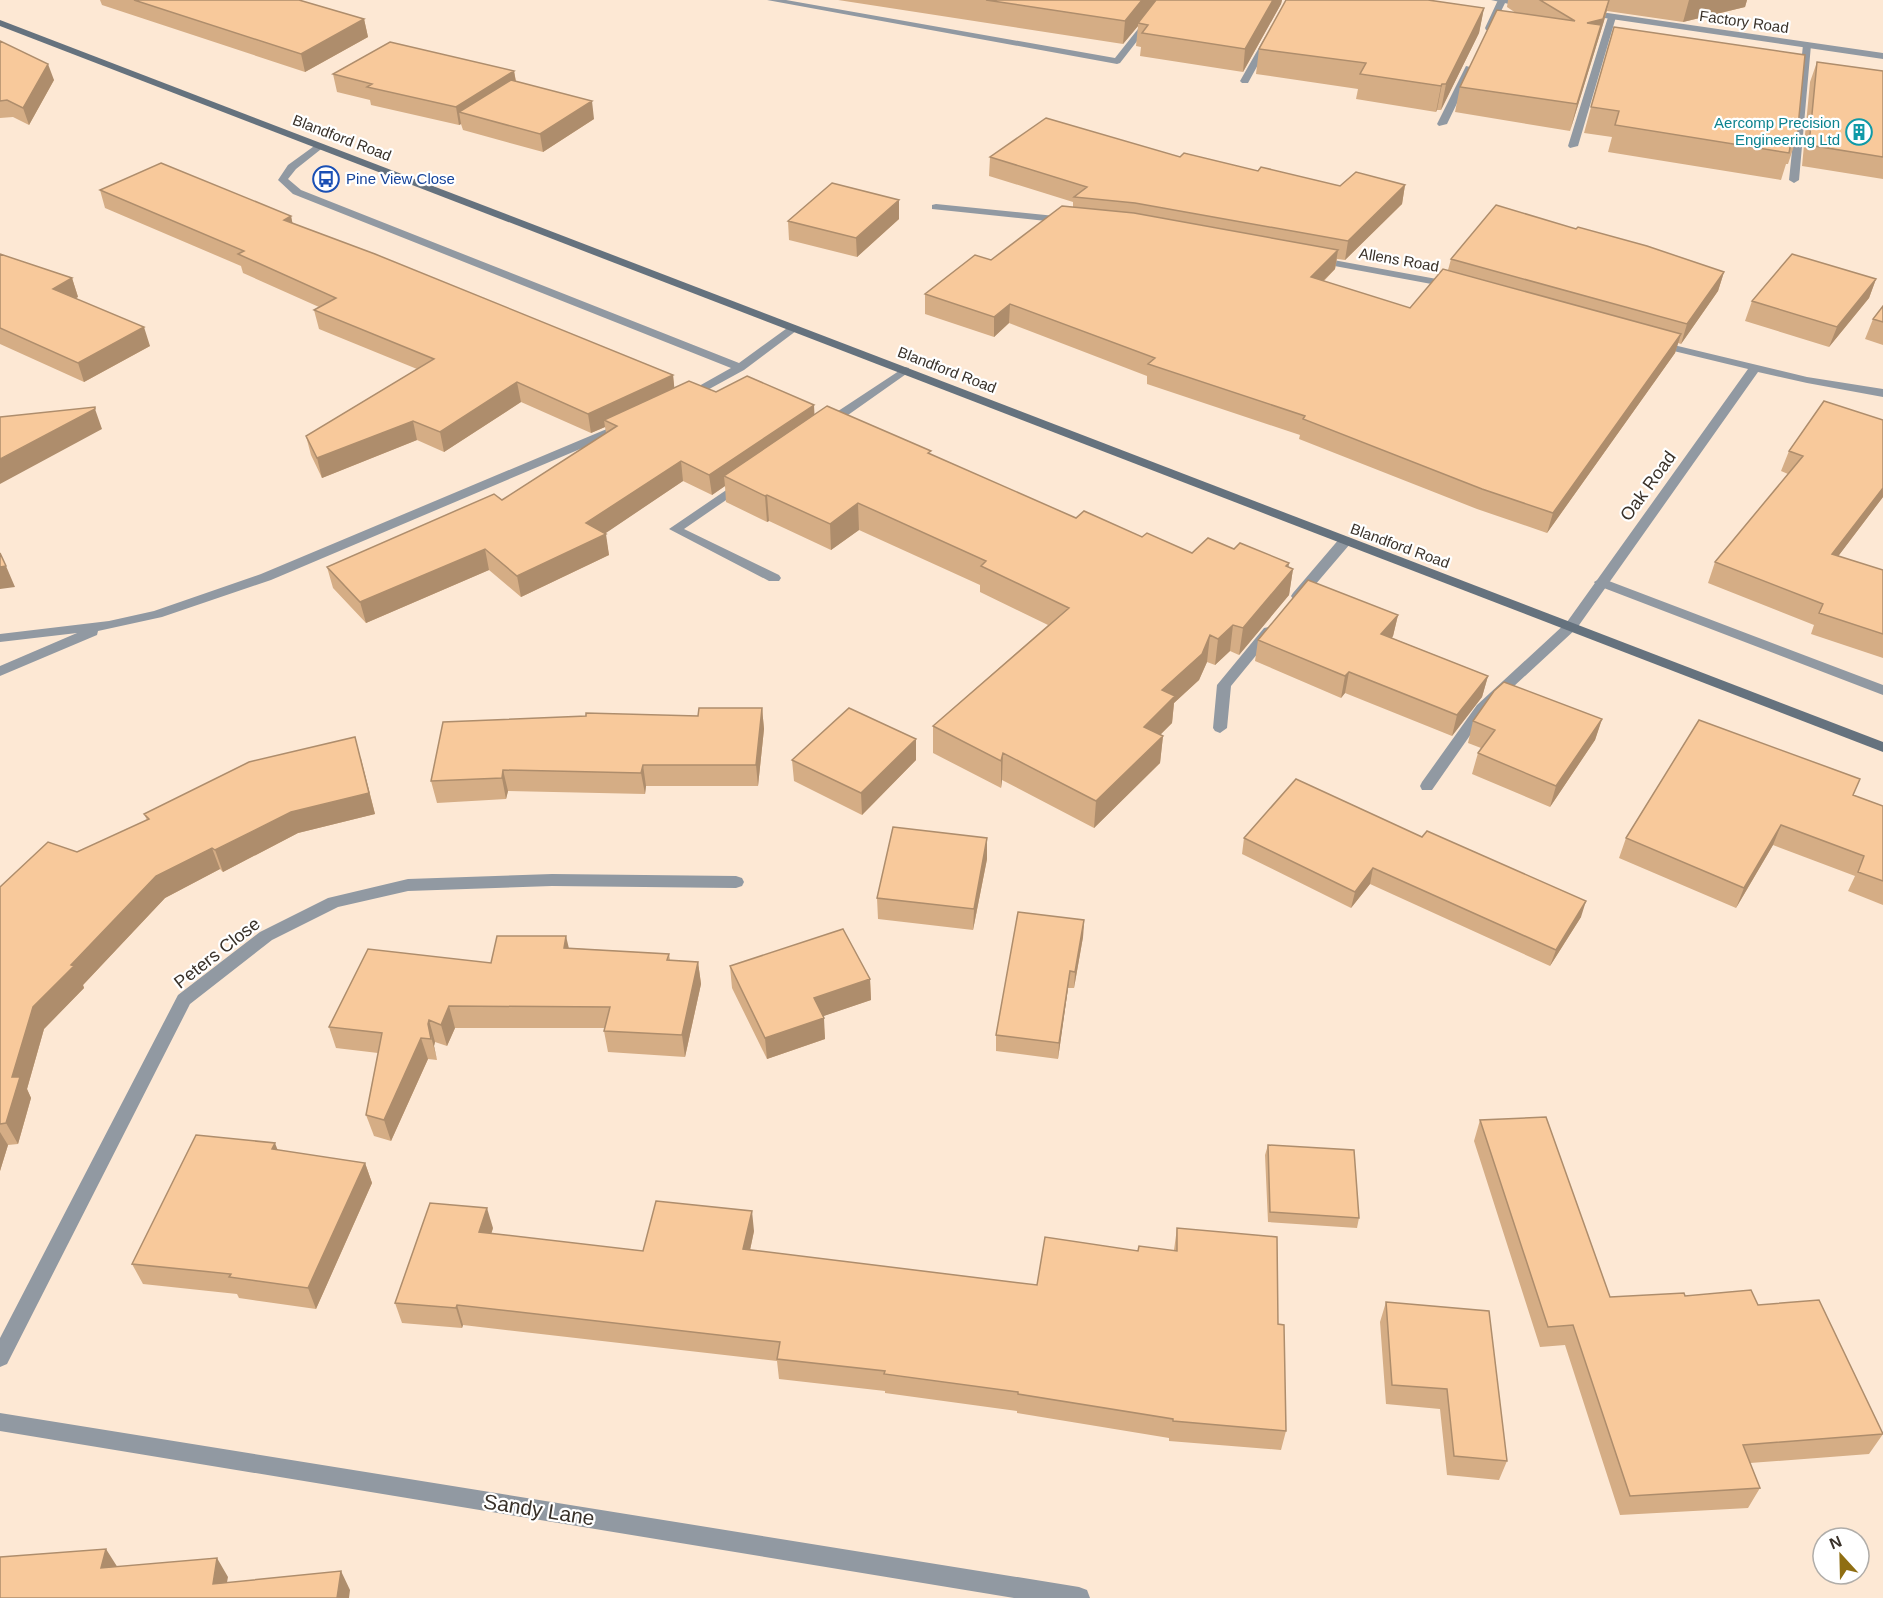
<svg xmlns="http://www.w3.org/2000/svg" width="1883" height="1598" viewBox="0 0 1883 1598" font-family="Arial,sans-serif">
  <style>
    .lines { fill: none; stroke-linecap: round; stroke-linejoin: round }
    .lane { fill: #9199a2; fill-rule: evenodd }
    .street { fill: #9199a2; fill-rule: evenodd }
    .secondary { fill: #65727e; fill-rule: evenodd }
    .wall { fill: #d5ad85 }
    .shaded-wall { fill: #ae8d6c }
    .building { fill: #f8c99b; stroke: #ae8d6c; stroke-width: 1.5 }
    .labels { text-anchor: middle; stroke-width: 4.5; stroke-linejoin: round; paint-order: stroke }
    .far-street-label { font-size: 15px; fill: #393129; stroke: #fff }
    .far-culture-label { font-size: 15px; fill: #0d838f; stroke: #fff; text-anchor: end }
    .far-transit-label { font-size: 15px; fill: #164399; stroke: #fff; text-anchor: start }
    .street-label { font-size: 18px; fill: #393129; stroke: #fff }
    .near-street-label { font-size: 21px; fill: #393129; stroke: #fff }
  </style>
  <rect width="100%" height="100%" fill="#fde8d4"/>
  <g class="lines">
    <path class="lane" d="M767 0H786L1115 58 1161 0H1169L1120 63 1117 64Z
      M1498 0 1506 1 1492 30H1486L1485 28Z
      M1612 14 1616 17 1578 146 1570 148 1568 146 1608 17Z
      M1265 37 1272 39 1248 83H1242L1240 81Z
      M1807 42 1811 45 1799 180 1794 183 1789 180 1803 45Z
      M1466 66 1474 68 1447 124 1439 126 1437 124Z
      M317 144 325 146 296 169 288 179 301 190 739 363 790 326 794 325 800 328 744 370 691 399H683V395L731 368 293 194 278 180 288 165Z
      M905 367 909 368V372L831 427H823V421Z
      M621 423 625 424V430L271 580 162 617 98 631 97 635 0 676V666L77 633 0 642V634L109 621 154 611 261 574Z
      M741 480 745 481 747 484 745 487 684 529 779 575 781 578 779 581H769L669 529Z
      M1345 537 1350 538 1351 541 1350 544 1303 599H1293L1291 596 1293 593 1340 538Z
      M1601 578 1883 685V695L1596 585 1594 582Z
      M1572 621 1579 625 1577 628 1487 711 1432 790H1422L1420 786 1422 782 1477 705 1567 622Z
      M1269 627 1276 631 1231 686 1227 728 1220 733 1215 731 1213 728 1217 685 1264 628Z"/>
    <path class="street" d="M1491 0H1511L1531 5 1527 8Z
      M1587 10 1883 53V59L1584 15V11Z
      M936 204 1065 217 1070 220 1065 223 932 209V205Z
      M1317 257 1453 282 1458 285 1453 288 1313 262V258Z
      M1657 341 1807 377 1883 389V397L1807 383 1758 372 1577 628H1567L1565 625 1567 622 1748 369 1653 346 1651 344Z
      M552 874 736 876 742 878 744 882 742 886 736 888 552 886 408 891 338 907 272 940 190 1004 7 1364 0 1367V1338L178 995 260 932 328 898 408 879Z
      M0 1413 1079 1587 1087 1590 1090 1598H1014L0 1431Z"/>
    <path class="secondary" d="M0 20 1883 742V752L0 26Z"/>
  </g>
  <path class="wall" d="M100 0H299L364 19 368 37 305 72 102 5Z
    M838 0H1282L1281 4 1243 72 1140 56 1141 47 1136 46 1138 26 1123 44Z
    M1508 0H1747L1745 7 1683 22 1607 11 1570 131 1455 112 1460 87 1516 13 1507 7Z
    M1484 8 1479 33 1441 110H1437L1436 112 1356 99 1358 89 1256 74 1259 49Z
    M0 41 54 80 29 125 13 117 0 118Z
    M1817 62 1883 71V179L1802 166 1810 82Z
    M514 71 516 81 594 119 543 152 463 130 461 124 459 125 371 105 370 100 337 92 333 74Z
    M1591 107 1797 137 1788 164H1786L1781 180 1608 152 1612 137 1584 133Z
    M990 157H1180L1258 171 1340 186 1405 185 1402 204 1345 260 1337 259 1335 269 1324 281 1410 308 1448 270 1451 259 1724 272 1718 291 1681 344 1678 343 1675 353 1547 533 1477 509 1299 439 1300 435 1147 384V376L1009 323 994 337 925 314V294L991 260 1073 207V202L989 176Z
    M100 190 291 216 292 223 673 375 674 388 716 392 814 414 931 455 1076 518 1192 553 1234 549 1289 563 1288 567 1293 569 1289 595 1239 655 1230 651 1215 665 1207 662 1199 680 1174 703 1172 723 1160 735 1163 736 1160 763 1094 828 1002 780 1001 788 933 753V726L1048 625 980 592V585L859 530 831 550 769 521 767 522 726 502 725 486 712 495 683 481 605 533 609 555 521 597 489 570 366 623 333 588 327 567 502 500 606 433 605 427 591 433 521 402 444 452 417 440 322 478 311 455 306 436 417 369 319 329 314 310 319 307 243 273 241 266 105 208Z
    M899 219 857 257 789 240 788 221Z
    M0 254 72 278 78 297 75 298 150 346 84 382 0 344Z
    M1876 279 1869 298 1829 347 1745 321 1752 301Z
    M1883 306V345L1865 339 1873 319Z
    M1824 401 1883 497 1838 556 1883 570V658L1811 634 1814 625 1708 583 1715 562 1788 474 1781 471 1789 451Z
    M1398 615 1393 636 1392 638 1488 676 1482 697 1452 736 1345 693 1341 698 1255 661 1258 640Z
    M762 708 764 729 758 786H646L645 794 508 791 506 799 437 803 431 781 698 716Z
    M1602 719 1595 740 1550 807 1472 774 1478 753 1481 748 1468 743 1473 721Z
    M916 739V760L862 815 794 781 792 760Z
    M361 758 375 814 298 833 223 872 220 869 165 898 83 985 84 988 44 1029 27 1089 31 1098 18 1144 8 1145 0 1171V887L147 820 144 814Z
    M1853 795 1883 806V905L1848 891 1855 876 1773 845 1736 908 1619 858 1626 838Z
    M987 838V859L973 930 878 919 877 898Z
    M1244 838 1581 917 1550 966 1370 884 1351 908 1242 854Z
    M1084 920 1083 937 1074 988H1068L1058 1059 996 1051V1035Z
    M569 948 669 954 670 960 698 962 701 984 685 1057 608 1052 604 1031 605 1028H455L447 1046 435 1042 434 1046 437 1060 428 1059 391 1141 374 1136 366 1115 378 1053 336 1048 329 1027 491 963Z
    M730 966 870 979 871 1000 823 1016 825 1039 767 1059 732 988Z
    M1480 1120 1610 1297 1685 1296 1758 1305 1883 1434 1869 1454 1750 1463 1760 1488 1748 1508 1620 1515 1565 1345 1540 1347 1474 1141Z
    M1268 1145 1359 1218 1357 1228 1268 1222 1265 1155Z
    M277 1150 365 1163 372 1183 316 1309 239 1298 237 1294 143 1284 132 1264Z
    M493 1228 491 1234 643 1251 754 1231 750 1250 1037 1285 1138 1251 1174 1250 1177 1228 1278 1324 1286 1431 1281 1450 1169 1441V1438L1017 1413V1411L885 1393V1391L779 1379 777 1361 463 1325 462 1328 402 1323 395 1303Z
    M1386 1302 1507 1461 1499 1480 1447 1475 1440 1409 1386 1404 1380 1322Z"/>
  <path class="shaded-wall" d="M1142 0H1158L1138 23V26L1123 44 1125 21Z
    M1273 0H1282L1281 4 1243 72 1245 49Z
    M1609 0 1604 21 1570 131 1577 104 1587 23Z
    M1689 0H1747L1745 7 1683 22Z
    M1484 8 1479 33 1441 110 1446 84Z
    M364 19 368 37 305 72 301 54Z
    M48 64 54 80 29 125 23 108Z
    M514 71 517 89 459 112 461 124 459 125 456 107Z
    M1442 84 1437 110 1436 112 1441 86Z
    M592 101 594 119 543 152 540 134Z
    M1405 185 1402 204 1345 260 1348 241Z
    M899 200V219L857 257 856 238Z
    M291 216 295 235 284 220Z
    M1338 250 1335 269 1308 296 1311 277Z
    M1724 272 1718 291 1681 344 1687 324Z
    M72 278 78 297 59 308 53 289Z
    M1876 279 1869 298 1829 347 1837 327Z
    M1010 304 1009 323 994 337V317Z
    M144 327 150 346 84 382 78 363Z
    M1681 334 1675 353 1547 533 1553 513Z
    M673 375 675 394 604 420 605 427 591 433 588 414Z
    M517 382 521 402 444 452 440 432Z
    M814 405 815 425 724 476 725 486 712 495 709 475Z
    M95 409 102 429 0 484V459Z
    M413 421 417 440 322 478 317 458Z
    M681 461 683 481 600 537 606 534 609 555 521 597 517 576 586 523Z
    M1883 488V497L1824 575 1832 554Z
    M767 495 769 521 767 522 765 496Z
    M858 503 859 530 831 550 830 524Z
    M485 549 489 570 366 623 360 602Z
    M1289 563 1287 576 1293 569 1289 595 1239 655 1243 628Z
    M6 566 15 587 0 589V567Z
    M1398 615 1393 636 1377 656 1381 634Z
    M1233 625 1230 651 1215 665 1218 639Z
    M1210 635 1207 662 1199 680 1174 703 1172 723 1141 754 1144 727 1162 690Z
    M1349 672 1345 693 1341 698 1345 676Z
    M1488 676 1482 697 1452 736 1457 715Z
    M762 708 764 729 758 786 756 765Z
    M1602 719 1595 740 1550 807 1556 786Z
    M1163 736 1160 763 1094 828 1096 801Z
    M355 737 375 814 298 833 223 872 215 850Z
    M916 739V760L862 815 861 793Z
    M1003 753 1002 780 1001 788V761Z
    M643 765 646 786 645 794 641 773Z
    M503 770 508 791 506 799 502 778Z
    M1781 825 1773 845 1736 908 1744 888Z
    M987 838V859L973 930 974 909Z
    M212 848 220 869 165 898 83 985 84 988 44 1029 27 1089 31 1098 18 1144 6 1123 12 1077 33 1007 71 965 156 876Z
    M1373 868 1370 884 1351 908 1355 892Z
    M1586 901 1581 917 1550 966 1556 950Z
    M1084 920 1083 937 1074 988 1075 972Z
    M566 936 571 957 564 948Z
    M698 962 701 984 685 1057 682 1035Z
    M1070 971 1068 988 1058 1059 1059 1043Z
    M870 979 871 1000 815 1019 814 998Z
    M449 1006 455 1028 447 1046 441 1025Z
    M824 1018 825 1039 767 1059 765 1038Z
    M429 1020 435 1042 434 1046 437 1060 428 1024Z
    M421 1038 428 1059 391 1141 384 1120Z
    M0 1132 8 1145 0 1171Z
    M275 1143 283 1164 272 1149Z
    M365 1163 372 1183 316 1309 308 1288Z
    M487 1208 493 1228 485 1253 479 1232Z
    M752 1211 754 1231 746 1269 743 1249Z
    M457 1305 463 1325 462 1328 456 1308Z
    M106 1549 118 1568H101Z
    M217 1558 228 1577 224 1598 213 1584Z
    M341 1571 350 1590 349 1598H337Z"/>
  <path class="building" d="M134 0H299L364 19 301 54Z
    M986 0H1142L1125 21Z
    M1156 0H1273L1245 49 1142 33 1148 25 1138 23Z
    M1286 0H1428L1484 8 1446 84H1442L1441 86 1360 74 1366 63 1259 49Z
    M1540 0H1609L1603 19 1587 23 1601 25 1577 104 1460 87 1497 10 1575 21Z
    M1614 27 1805 55 1797 137H1792L1789 153 1615 125 1619 111 1591 107Z
    M0 41 48 64 23 108 7 100 0 101Z
    M390 42 514 71 456 107 367 87 372 84 333 74Z
    M1817 62 1883 71V157L1809 145Z
    M511 80 592 101 540 134 459 112Z
    M1046 118 1180 157 1184 153 1258 171 1261 167 1340 186 1356 172 1405 185 1348 241 1135 203 1074 197 1087 187 990 157Z
    M161 163 291 216 284 220 375 254 673 375 588 414 517 382 440 432 413 421 317 458 306 436 434 359 314 310 336 298 238 254 244 251 100 190Z
    M832 183 899 200 856 238 788 221Z
    M1496 205 1576 229 1578 227 1647 246 1724 272 1687 324 1451 259Z
    M1062 206 1134 213 1338 250 1311 277 1410 308 1443 269 1681 334 1553 513 1482 489 1303 419 1305 416 1148 364 1155 358 1010 304 994 317 925 294 975 255 991 260Z
    M0 254 72 278 53 289 144 327 78 363 0 328Z
    M1792 254 1876 279 1837 327 1752 301Z
    M1883 306V322L1873 319Z
    M747 376 814 405 709 475 681 461 586 523 606 534 517 576 485 549 360 602 327 567 494 494 502 500 617 426 604 420 689 381 716 392Z
    M1824 401 1883 420V488L1832 554 1883 570V634L1819 613 1823 604 1715 562 1803 456 1789 451Z
    M827 406 931 451 928 453 1076 518 1084 511 1142 537 1147 533 1192 553 1208 538 1234 549 1240 543 1289 563 1286 566 1293 569 1243 628 1233 625 1218 639 1210 635 1202 654 1162 690 1175 696 1144 727 1163 736 1096 801 1003 753 1001 761 933 726 1069 608 981 566 986 561 858 503 830 524 767 495 765 496 724 476Z
    M95 407V409L0 459V417Z
    M0 553 6 566 0 567Z
    M1308 580 1398 615 1381 634 1488 676 1457 715 1349 672 1345 676 1258 640Z
    M1504 682 1602 719 1556 786 1478 753 1495 730 1473 721 1494 691Z
    M699 708H762L756 765H643L641 773 503 770 502 778 431 781 443 722 586 716V713L698 716Z
    M849 708 916 739 861 793 792 760Z
    M1699 720 1860 779 1853 795 1883 806V881L1858 872 1864 856 1781 825 1744 888 1626 838Z
    M355 737 369 793 291 812 215 850 212 848 156 876 71 965 74 966 33 1007 12 1077H20L6 1123 0 1124V887L48 842 77 852 149 819 144 814 249 762Z
    M1296 779 1422 837 1427 831 1586 901 1556 950 1373 868 1355 892 1244 838Z
    M893 827 987 838 974 909 877 898Z
    M1018 912 1084 920 1075 972 1070 971 1059 1043 996 1035Z
    M843 929 870 979 814 998 824 1018 765 1038 730 966Z
    M497 936H566L564 948 669 954 667 960 698 962 682 1035 604 1031 610 1007 449 1006 441 1025 429 1020 428 1024 431 1039 421 1038 384 1120 366 1115 382 1033 329 1027 368 949 491 963Z
    M1546 1117 1610 1297 1684 1293 1685 1296 1751 1290 1758 1305 1819 1300 1883 1434 1743 1445 1760 1488 1630 1496 1573 1325 1548 1327 1480 1120Z
    M196 1135 275 1143 272 1149 365 1163 308 1288 229 1277 231 1274 132 1264Z
    M1268 1145 1354 1150 1359 1218 1270 1212Z
    M656 1201 752 1211 743 1249 1037 1285 1045 1237 1138 1251 1139 1246 1177 1251V1228L1277 1237 1278 1324 1284 1325 1286 1431 1173 1421V1419L1018 1394V1392L884 1374 885 1371 777 1359 780 1342 457 1305 456 1308 395 1303 430 1203 487 1208 479 1232 643 1251Z
    M1386 1302 1489 1311 1507 1461 1454 1456 1447 1389 1392 1385Z
    M106 1549 101 1568 217 1558 213 1584 341 1571 337 1598H0V1557Z"/>
  <defs>
    <g id="building-ring" transform="scale(1.35)"><circle r="9.5" fill="#fff" stroke="#0f9aa8" stroke-width="1.5"/><path d="M-4-6H4V6H1V3H-1V6H-4ZM-2.5-4.3h1.7v1.8h-1.7ZM.8-4.3h1.7v1.8H.8ZM-2.5-1h1.7V.8h-1.7ZM.8-1h1.7V.8H.8Z" fill="#0f9aa8"/></g>
    <g id="bus-ring" transform="scale(1.35)"><circle r="9.5" fill="#fff" stroke="#1a4fb4" stroke-width="1.5"/><path d="M-5-6H5V4H4V6H2V4H-2V6H-4V4H-5ZM-3.5-4V0h7V-4ZM-3.5 1.2v1.5H-2V1.2ZM2 1.2v1.5H3.5V1.2Z" fill="#1a4fb4"/></g>
  </defs>
  <g fill-rule="evenodd">
    <use href="#building-ring" x="1859" y="132"/>
    <use href="#bus-ring" x="326" y="179"/>
  </g>
  <g class="labels">
    <g class="far-street-label">
      <text transform="translate(1744 22) rotate(8)" y="5">Factory Road</text>
      <text transform="translate(342 138) rotate(21)" y="5">Blandford Road</text>
      <text transform="translate(1399 260) rotate(10)" y="5">Allens Road</text>
      <text transform="translate(947 370) rotate(21)" y="5">Blandford Road</text>
      <text transform="translate(1400 546) rotate(20)" y="5">Blandford Road</text>
    </g>
    <g class="far-culture-label">
      <text x="1840" y="128">Aercomp Precision<tspan x="1840" dy="17">Engineering Ltd</tspan></text>
    </g>
    <g class="far-transit-label">
      <text x="346" y="184">Pine View Close</text>
    </g>
    <g class="street-label">
      <text transform="translate(1648 486) rotate(-54)" y="6">Oak Road</text>
      <text transform="translate(217 953) rotate(-38)" y="6">Peters Close</text>
    </g>
    <g class="near-street-label">
      <text transform="translate(539 1510) rotate(9)" y="7">Sandy Lane</text>
    </g>
  </g>
  <g transform="translate(1841 1556) rotate(338)"><circle r="28" fill="#ffffff" stroke="#b0ada9" stroke-width="1.5"/>
  <path d="M0-4.5L10 22L0 15L-10 22Z" fill="#8f6e12"/>
  <text y="-9" font-size="16" font-weight="bold" text-anchor="middle" fill="#393129">N</text>
  </g>
</svg>
